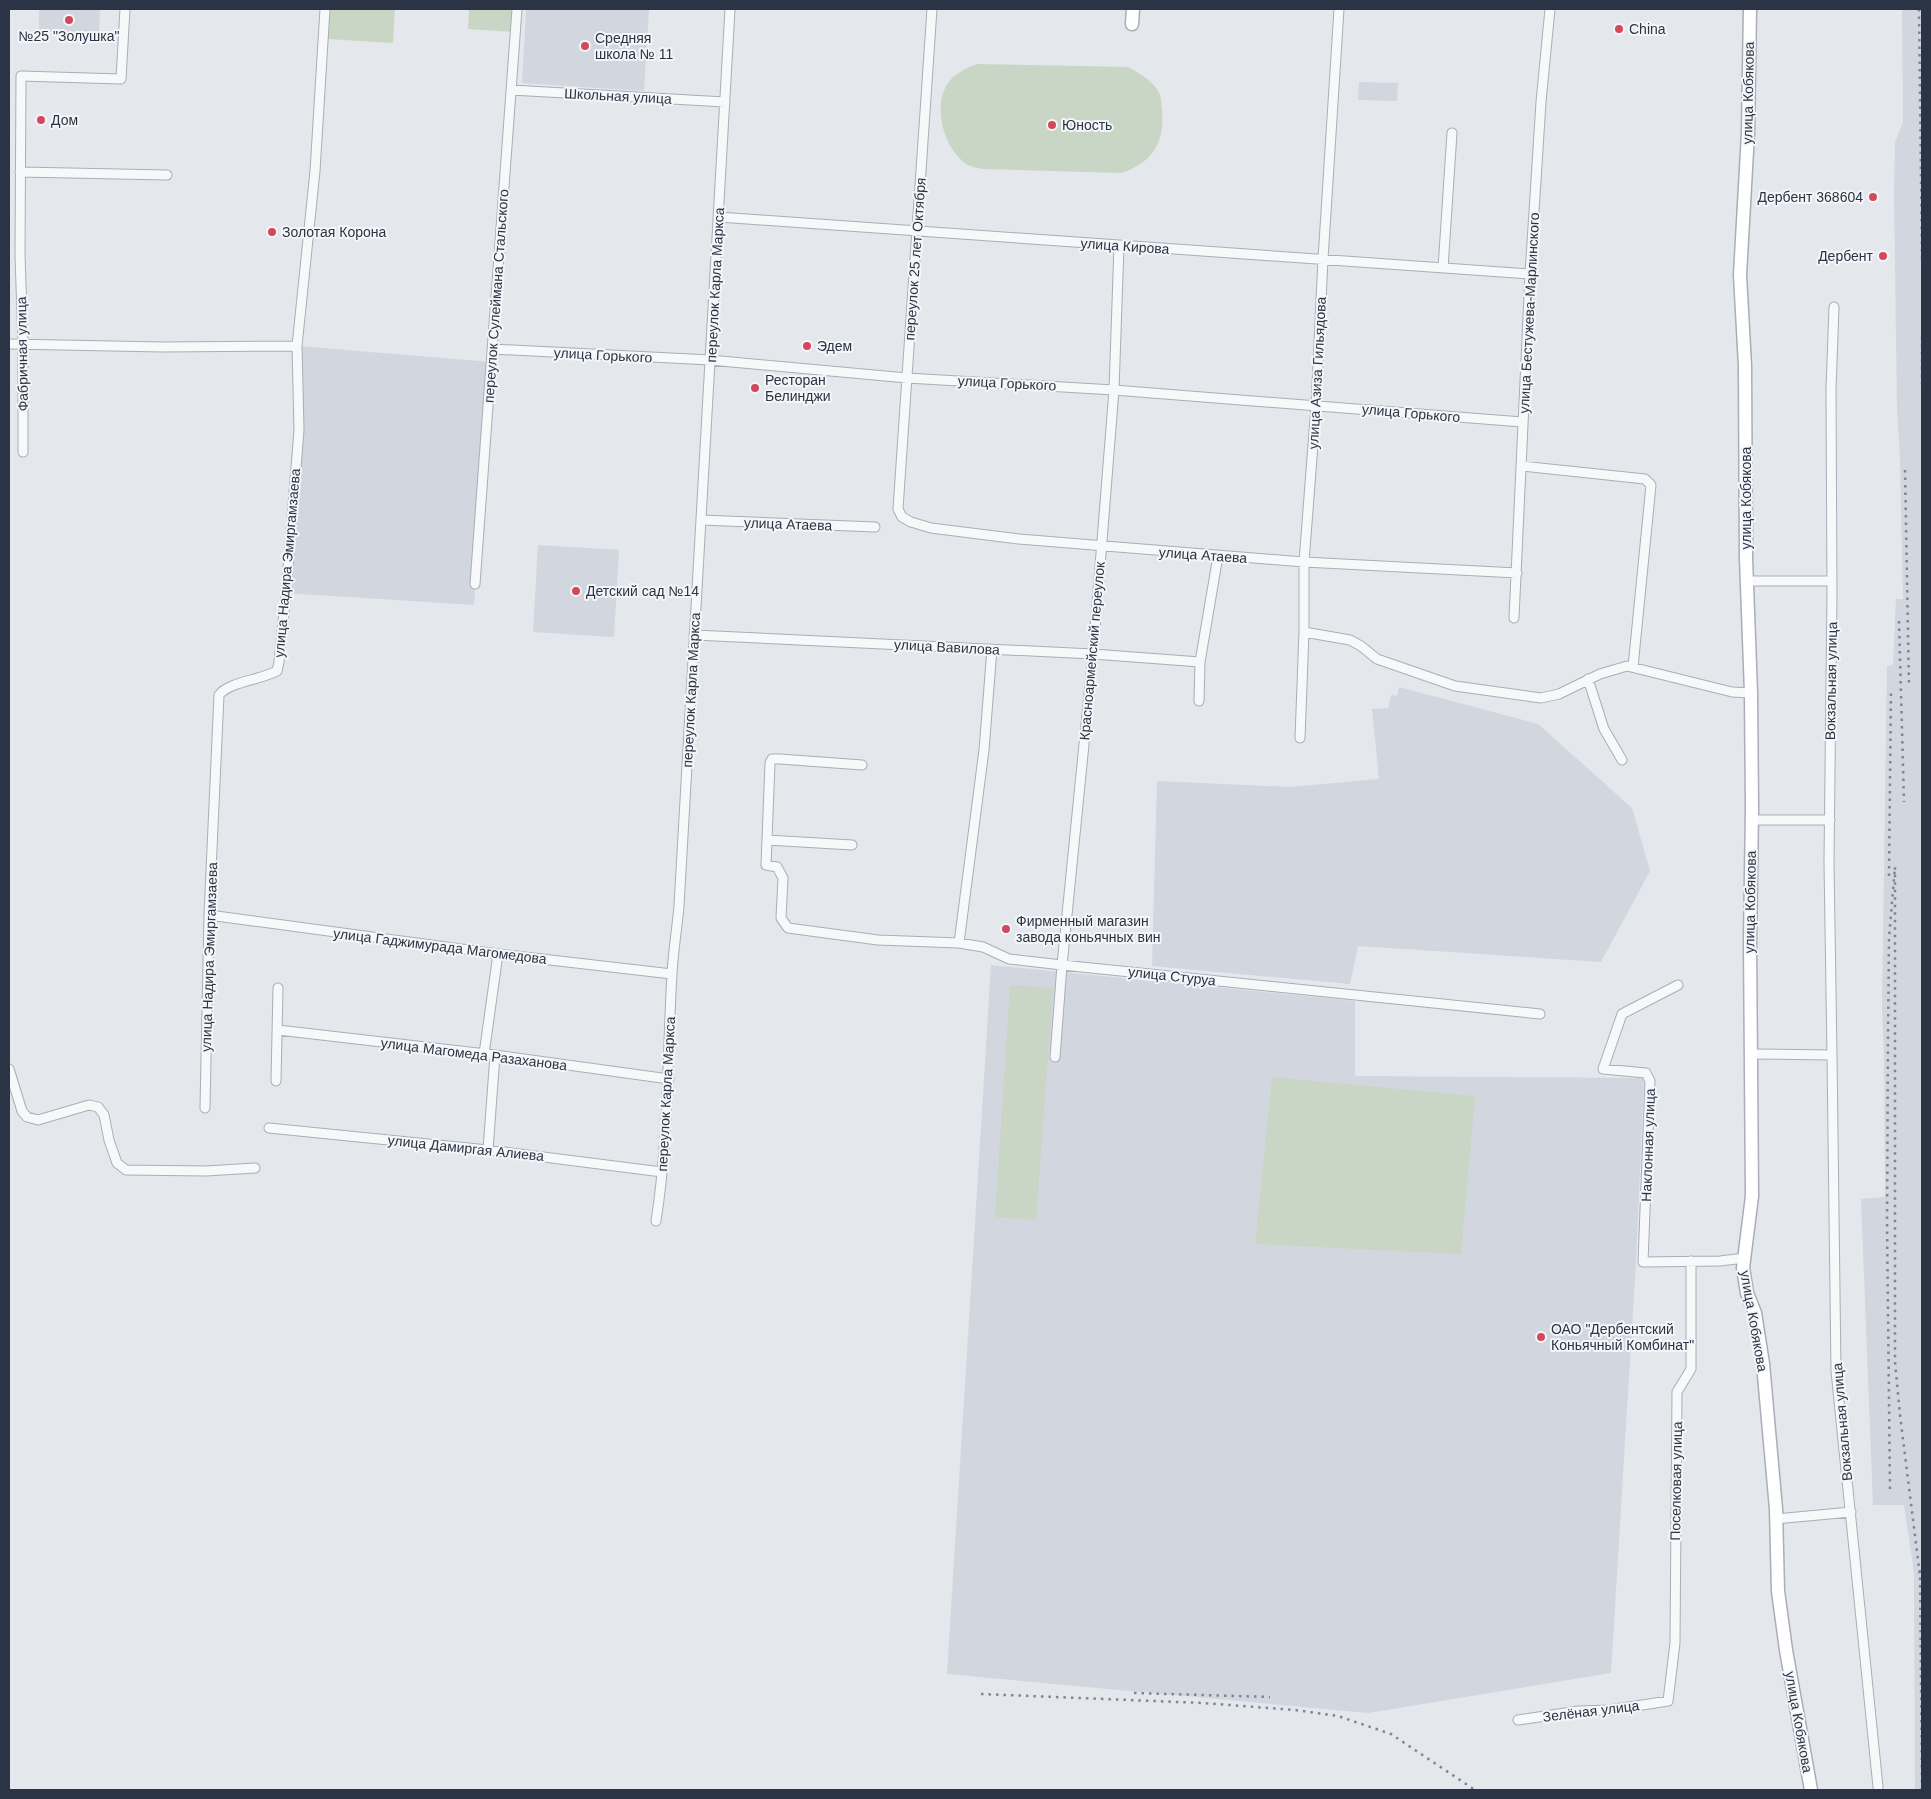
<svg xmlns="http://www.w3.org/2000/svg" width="1931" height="1799" viewBox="0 0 1931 1799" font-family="Helvetica,sans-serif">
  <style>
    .built { fill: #d2d6de }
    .green { fill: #c9d6c5 }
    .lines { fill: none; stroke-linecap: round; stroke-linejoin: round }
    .street-casing { stroke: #a9aeb7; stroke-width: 11 }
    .secondary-casing { stroke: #a9aeb7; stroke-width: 15 }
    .street { stroke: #f7f8fa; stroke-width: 9 }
    .secondary { stroke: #fff; stroke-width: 12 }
    .rail { stroke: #7d8696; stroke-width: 2.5; stroke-dasharray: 2.5 5; stroke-linecap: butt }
    .poi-dot { fill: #d1495b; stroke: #f4f6f9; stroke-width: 2 }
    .labels { text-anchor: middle; stroke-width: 4; stroke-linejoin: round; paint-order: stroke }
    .poi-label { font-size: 14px; fill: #2b3445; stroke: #f4f6f9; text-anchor: start }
    .street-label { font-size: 14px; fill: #2b3445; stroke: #f4f6f9 }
  </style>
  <rect width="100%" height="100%" fill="#e4e7ec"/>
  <path class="built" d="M39 9H100L99 32H39Z
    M526 9H649L644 91 522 83Z
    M1902 9H1922V1790H1915L1914 1572 1904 1505H1873L1861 1199 1885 1197 1884 1053 1882 1009 1887 666 1893 665 1896 599H1903L1900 458 1897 407 1894 193 1895 143 1903 122Z
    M1359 82 1398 83 1397 101 1358 100Z
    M297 346 491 362 474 605 286 593Z
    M538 545 619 550 614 637 533 632Z
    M1399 687 1538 724 1632 808 1650 871 1601 962 1358 946 1350 984 1152 966 1157 781 1291 787 1379 779 1372 709 1388 708 1391 695 1397 696Z
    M991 965 1355 1001V1076L1644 1078 1636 1261 1611 1673 1368 1713 947 1674Z"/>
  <path class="green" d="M329 9H395L393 43 327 39Z
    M469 9H515L514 32 468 29Z
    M977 64 1128 67C1140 74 1151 79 1158 91 1162 96 1161 104 1162 110 1165 143 1152 162 1122 173L983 169C978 168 972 167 968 165 945 151 933 110 946 86 952 75 966 68 977 64Z
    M1010 985 1053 988 1036 1220 995 1217Z
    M1272 1077 1475 1096 1461 1254 1255 1244Z"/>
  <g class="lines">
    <g class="street-casing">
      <path id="street" d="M932 9 898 509 902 517 911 522 931 528 1019 539 1304 562 1517 573
        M511 90 725 102
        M20 172 167 175
        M719 217 1530 274
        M1443 268 1452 133
        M9 344 163 347 297 346
        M492 349 710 360 907 378 1114 390 1522 422
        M23 452V344L20 255 21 76 121 79 125 9
        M1521 466 1645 479 1651 485 1633 667
        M701 520 875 527
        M1746 581H1832
        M475 584 517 9
        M1514 618 1530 274 1541 102 1550 9
        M1304 632 1350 640 1361 646 1377 659 1455 686 1541 698 1559 694 1600 674 1627 666 1732 692 1751 693
        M694 635 1093 654 1200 662
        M1588 679 1604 729 1622 760
        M1199 701 1200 662 1218 556
        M1300 738 1304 632V562L1316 406 1323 259 1339 9
        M862 765 780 759H772L770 763 766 865 777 867 783 878 781 918 788 928 878 940 959 943 983 947 1009 959 1062 965 1540 1014
        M1751 820H1830
        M767 840 852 845
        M209 915 498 954 672 974
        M959 943 984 750 992 649
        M1678 985 1622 1014 1603 1069 1646 1073 1650 1081 1643 1262 1720 1261 1745 1258
        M278 1030 495 1055 669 1079
        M484 1054 498 954
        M1751 1054 1832 1055 1829 862 1832 595 1831 389 1834 307
        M1832 1055 1836 1371 1878 1787
        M1055 1057 1062 965 1093 654 1114 390 1119 246
        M9 1069 22 1111 27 1117 38 1120 89 1105 98 1107 104 1115 109 1140 117 1163 126 1170 206 1171 255 1168
        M276 1081 278 988
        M205 1108 209 915 219 695C229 682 260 680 277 671L279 662 286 593 299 430 297 346 315 171 325 9
        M269 1128 488 1150 662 1172
        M488 1150 495 1055
        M656 1221C669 1138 667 1057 672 974 673 952 677 929 679 906L730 9
        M1776 1519 1851 1512
        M1518 1720 1579 1711 1610 1710 1668 1701 1675 1643 1677 1392 1691 1369V1261"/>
    </g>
    <g class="secondary-casing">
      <path id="secondary" d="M1750 9 1748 133 1740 275 1745 366 1746 558 1751 693 1752 809 1750 941 1752 1196 1743 1268 1747 1293 1755 1313 1763 1364 1776 1509 1778 1591 1786 1650 1811 1790
        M1132 24 1133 9"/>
    </g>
    <use href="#street" class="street"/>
    <use href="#secondary" class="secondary"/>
    <path class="rail" d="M1919 9 1922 262
      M1922 337V389
      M1905 470 1909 687
      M1899 621 1904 802
      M1889 876 1891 689
      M1890 1489 1887 1222 1888 1038 1889 938 1895 867V1362L1900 1415 1920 1576
      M1920 1570 1922 1790
      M1134 1693 1270 1697
      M981 1694 1203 1703 1295 1710 1338 1716 1391 1734 1475 1790"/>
  </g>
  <g class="poi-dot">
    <circle cx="69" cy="20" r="5"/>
    <circle cx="1619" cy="29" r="5"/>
    <circle cx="585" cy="46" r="5"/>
    <circle cx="41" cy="120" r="5"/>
    <circle cx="1052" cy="125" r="5"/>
    <circle cx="1873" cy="197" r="5"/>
    <circle cx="272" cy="232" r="5"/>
    <circle cx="1883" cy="256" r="5"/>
    <circle cx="807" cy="346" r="5"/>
    <circle cx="755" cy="388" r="5"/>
    <circle cx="576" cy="591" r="5"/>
    <circle cx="1006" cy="929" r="5"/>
    <circle cx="1541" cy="1337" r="5"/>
  </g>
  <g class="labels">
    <g class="poi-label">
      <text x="1629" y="34">China</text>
      <text x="69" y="41" text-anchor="middle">№25 "Золушка"</text>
      <text x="595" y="43">Средняя<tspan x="595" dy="16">школа № 11</tspan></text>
      <text x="51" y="125">Дом</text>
      <text x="1062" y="130">Юность</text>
      <text x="1863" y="202" text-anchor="end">Дербент 368604</text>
      <text x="282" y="237">Золотая Корона</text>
      <text x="1873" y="261" text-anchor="end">Дербент</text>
      <text x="817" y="351">Эдем</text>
      <text x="765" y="385">Ресторан<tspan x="765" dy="16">Белинджи</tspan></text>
      <text x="586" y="596">Детский сад №14</text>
      <text x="1016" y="926">Фирменный магазин<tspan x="1016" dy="16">завода коньячных вин</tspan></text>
      <text x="1551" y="1334">ОАО "Дербентский<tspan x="1551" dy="16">Коньячный Комбинат"</tspan></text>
    </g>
    <g class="street-label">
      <text transform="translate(1748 93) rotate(-89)" y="5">улица Кобякова</text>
      <text transform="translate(618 96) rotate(3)" y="5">Школьная улица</text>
      <text transform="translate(1125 246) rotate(4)" y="5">улица Кирова</text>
      <text transform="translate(915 259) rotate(-86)" y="5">переулок 25 лет Октября</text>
      <text transform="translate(715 285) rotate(-87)" y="5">переулок Карла Маркса</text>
      <text transform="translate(496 296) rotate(-86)" y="5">переулок Сулеймана Стальского</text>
      <text transform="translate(1529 313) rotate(-87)" y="5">улица Бестужева-Марлинского</text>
      <text transform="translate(22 354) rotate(-91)" y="5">Фабричная улица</text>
      <text transform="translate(603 355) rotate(3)" y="5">улица Горького</text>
      <text transform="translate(1317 373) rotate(-87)" y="5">улица Азиза Гильядова</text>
      <text transform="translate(1007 383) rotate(3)" y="5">улица Горького</text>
      <text transform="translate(1411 413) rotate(5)" y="5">улица Горького</text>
      <text transform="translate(1746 498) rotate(-90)" y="5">улица Кобякова</text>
      <text transform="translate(788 524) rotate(2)" y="5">улица Атаева</text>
      <text transform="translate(1203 555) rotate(4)" y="5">улица Атаева</text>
      <text transform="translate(287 563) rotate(-85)" y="5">улица Надира Эмиргамзаева</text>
      <text transform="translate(947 647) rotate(3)" y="5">улица Вавилова</text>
      <text transform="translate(1092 651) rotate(-85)" y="5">Красноармейский переулок</text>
      <text transform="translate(1831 681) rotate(-89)" y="5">Вокзальная улица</text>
      <text transform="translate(691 690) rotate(-87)" y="5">переулок Карла Маркса</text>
      <text transform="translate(1750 902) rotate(-89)" y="5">улица Кобякова</text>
      <text transform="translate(440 946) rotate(7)" y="5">улица Гаджимурада Магомедова</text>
      <text transform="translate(209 957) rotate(-88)" y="5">улица Надира Эмиргамзаева</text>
      <text transform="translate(1172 976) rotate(6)" y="5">улица Стуруа</text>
      <text transform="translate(474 1054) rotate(7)" y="5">улица Магомеда Разаханова</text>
      <text transform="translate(666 1094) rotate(-87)" y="5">переулок Карла Маркса</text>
      <text transform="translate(1648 1145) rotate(-88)" y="5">Наклонная улица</text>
      <text transform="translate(466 1148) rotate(6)" y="5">улица Дамиргая Алиева</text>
      <text transform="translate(1754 1321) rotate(80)" y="5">улица Кобякова</text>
      <text transform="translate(1842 1422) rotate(-95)" y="5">Вокзальная улица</text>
      <text transform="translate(1676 1481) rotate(-89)" y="5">Поселковая улица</text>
      <text transform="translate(1591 1711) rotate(-7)" y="5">Зелёная улица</text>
      <text transform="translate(1799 1722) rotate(80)" y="5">улица Кобякова</text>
    </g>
  </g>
  <rect width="1931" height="1799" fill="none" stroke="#2b3445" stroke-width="20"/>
</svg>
